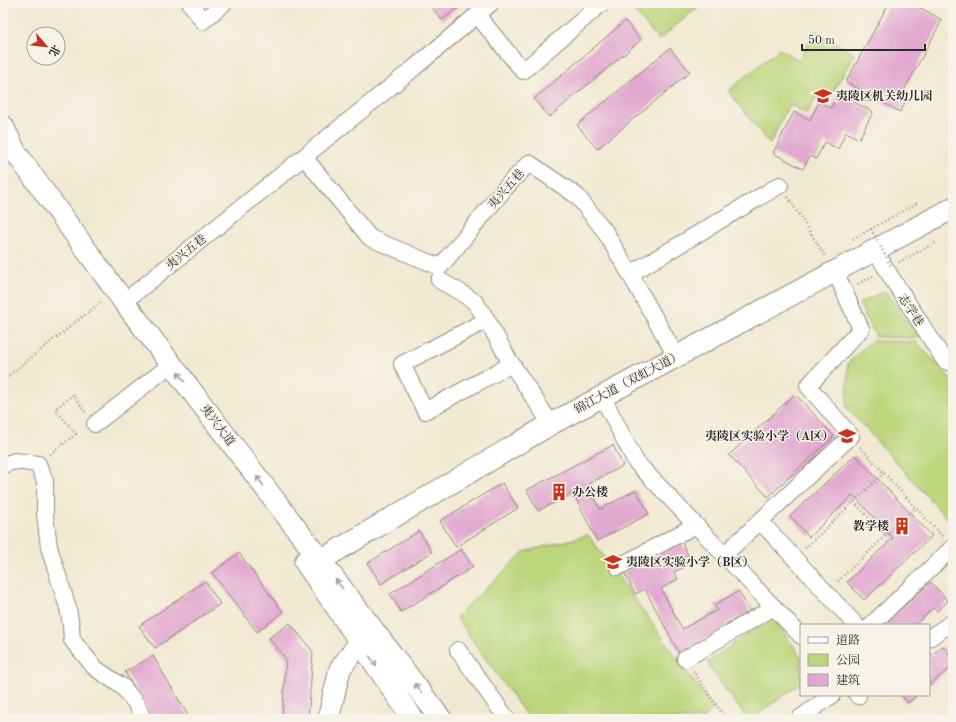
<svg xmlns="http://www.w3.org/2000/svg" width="956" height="722" viewBox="0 0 956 722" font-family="'Old Standard TT','Noto Serif SC',serif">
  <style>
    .park { fill: #bcd67b; stroke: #748053 }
    .building { fill: #e2a9d0 }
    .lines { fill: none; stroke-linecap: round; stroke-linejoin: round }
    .minor-casing { stroke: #8e8a7e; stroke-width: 18 }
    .major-casing { stroke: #8e8a7e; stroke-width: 23 }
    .path { stroke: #8e8a7e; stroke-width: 2.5; stroke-dasharray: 1 3; stroke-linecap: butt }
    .minor { stroke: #fff; stroke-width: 16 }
    .major { stroke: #fff; stroke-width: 21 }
    .path-bridge { stroke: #8e8a7e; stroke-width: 2.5; stroke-dasharray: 1 3; stroke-linecap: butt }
    .oneway { stroke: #a0a0a0 }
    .labels { text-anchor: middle; stroke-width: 3; stroke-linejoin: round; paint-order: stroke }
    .poi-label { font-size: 12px; font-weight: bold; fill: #2b2b2b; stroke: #f7f3e8; text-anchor: start }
    .street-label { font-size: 12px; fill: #2b2b2b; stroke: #f7f3e8 }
  </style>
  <rect width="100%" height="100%" fill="#f7f3e8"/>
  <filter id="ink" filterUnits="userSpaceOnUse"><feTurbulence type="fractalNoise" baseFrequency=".025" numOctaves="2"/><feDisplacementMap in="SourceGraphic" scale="8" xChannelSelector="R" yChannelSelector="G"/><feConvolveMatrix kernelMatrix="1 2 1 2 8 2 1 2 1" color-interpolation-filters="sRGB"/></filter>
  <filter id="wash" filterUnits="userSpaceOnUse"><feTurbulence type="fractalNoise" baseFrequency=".012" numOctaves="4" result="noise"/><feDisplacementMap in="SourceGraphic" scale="16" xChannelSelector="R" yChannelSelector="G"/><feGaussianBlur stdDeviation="0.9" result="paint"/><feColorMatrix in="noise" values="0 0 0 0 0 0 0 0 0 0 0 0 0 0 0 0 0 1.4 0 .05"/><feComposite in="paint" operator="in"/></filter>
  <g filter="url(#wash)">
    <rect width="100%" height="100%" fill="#f2e9d2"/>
    <path class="park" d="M627 3H700L701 4 659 40Z
      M815 31 854 54 827 103 816 97 807 114 789 104 770 144 728 91 779 49 799 60Z
      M885 291 919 338 876 337 859 303Z
      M871 341 916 342 953 381V525L847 408 848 363Z
      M588 535 713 708 704 719H529L456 617 524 552Z
      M772 616 801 657V683L751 719H747L707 663Z"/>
    <g id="blocks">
      <path class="building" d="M428 3H464L442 20Z
        M889 3H912L942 20 901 96 907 99 900 112 846 82Z
        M625 21 641 40 549 117 534 99Z
        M670 48 690 72 597 149 577 125Z
        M839 94 873 112 859 139 846 132 838 149 825 142 816 159 810 156 803 169 773 153 794 112 810 120 819 102 831 108Z
        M795 394 834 436 768 497 729 455Z
        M613 445 623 466 588 484 600 509 636 490 649 514 597 541 573 493 538 511 527 490Z
        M855 455 932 536 864 600 847 582 893 538 853 495 809 537 790 516Z
        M502 483 518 508 456 547 440 521Z
        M419 531 432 552 381 584 368 563Z
        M681 541 692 563 674 572 678 579 661 589 682 629 717 610 714 605 739 591 750 612 726 624 727 627 679 653 645 589 635 594 624 572Z
        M461 549 473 567 401 612 390 594Z
        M239 553 283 612 257 632 212 573Z
        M205 581 220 604 155 648 139 626Z
        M931 582 948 601 937 611 933 608 915 625H883Z
        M290 623 313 652 308 719H282L286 659 269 638Z
        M943 646 953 659V666L929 685V657Z
        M153 656 190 719H153L125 672Z
        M901 695H917L907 703Z"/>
    </g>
  </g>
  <g filter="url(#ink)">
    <use href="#blocks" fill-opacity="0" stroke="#8e8a7e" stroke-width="1"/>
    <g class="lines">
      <g class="minor-casing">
        <path id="minor" d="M190 3 203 21 224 3
          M477 15 523 71 602 3
          M304 157 370 238 440 267 507 186 529 163 577 196 604 230 630 274 676 356
          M875 250 891 277 945 361 953 363
          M630 274 780 185
          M439 280 460 292 475 302 487 320 509 360 551 424
          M124 302 414 68 491 3
          M487 320 402 364 425 411 512 364
          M602 396 636 462 801 636
          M95 424 160 373
          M3 465 15 461 38 464 45 481V515L49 547 68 608 71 626 72 640 95 668 123 687 137 705 143 719
          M760 521 856 625
          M724 555 851 436 808 386 861 329 835 271
          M618 567 696 525
          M871 625 952 548
          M929 638 950 624 953 623
          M458 650 507 719
          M685 659 774 607
          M857 695 858 696
          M799 719 832 695"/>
      </g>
      <g class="major-casing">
        <path id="major" d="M3 126 16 153 124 302 441 719
          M305 562 413 719
          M309 567 551 424 953 208
          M329 719 331 707 340 669 360 642"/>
      </g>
      <path class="path" d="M788 197 825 256
        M853 239 917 203
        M899 262 937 242
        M858 284 873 276
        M3 380 101 302
        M860 447 942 536
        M50 454 76 434 55 409 73 395 86 413
        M854 502 886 536
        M805 548 884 473
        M838 581 916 507
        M693 671 726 719"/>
      <use href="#minor" class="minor"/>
      <use href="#major" class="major"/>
      <path class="path-bridge" d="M871 229 891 266"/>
    </g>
    <defs><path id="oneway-shaft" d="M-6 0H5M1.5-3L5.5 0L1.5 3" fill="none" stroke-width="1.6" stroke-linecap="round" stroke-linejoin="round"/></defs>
    <g class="oneway">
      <use href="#oneway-shaft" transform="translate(181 377) rotate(-127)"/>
      <use href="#oneway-shaft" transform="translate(260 481) rotate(-127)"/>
      <use href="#oneway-shaft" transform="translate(339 584) rotate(-127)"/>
      <use href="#oneway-shaft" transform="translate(373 661) rotate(55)"/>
      <use href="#oneway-shaft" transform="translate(418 688) rotate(-127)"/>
    </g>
  </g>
  <defs>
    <g id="school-bare" transform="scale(1.38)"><path d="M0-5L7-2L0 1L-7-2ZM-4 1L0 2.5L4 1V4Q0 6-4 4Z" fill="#c8321e" stroke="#f7f3e8" stroke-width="2.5" paint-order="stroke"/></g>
    <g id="building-bare" transform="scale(1.38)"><path d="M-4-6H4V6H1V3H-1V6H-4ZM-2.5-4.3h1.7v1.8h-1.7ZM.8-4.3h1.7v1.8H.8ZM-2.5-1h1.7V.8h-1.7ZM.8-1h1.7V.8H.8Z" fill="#c8321e" stroke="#f7f3e8" stroke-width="2.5" paint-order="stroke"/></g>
  </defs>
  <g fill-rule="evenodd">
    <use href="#school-bare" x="823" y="96"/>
    <use href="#school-bare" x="847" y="436"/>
    <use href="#building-bare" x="559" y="492"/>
    <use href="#building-bare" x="902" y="526"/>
    <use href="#school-bare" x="613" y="562"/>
  </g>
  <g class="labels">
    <g class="poi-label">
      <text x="836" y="100">夷陵区机关幼儿园</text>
      <text x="834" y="440" text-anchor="end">夷陵区实验小学（A区）</text>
      <text x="572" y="496">办公楼</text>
      <text x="889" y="530" text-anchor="end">教学楼</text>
      <text x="626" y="566">夷陵区实验小学（B区）</text>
    </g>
    <g class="street-label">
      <text transform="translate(506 189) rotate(-49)" y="4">夷兴五巷</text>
      <text transform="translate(186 252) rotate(-39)" y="4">夷兴五巷</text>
      <text transform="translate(911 310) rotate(57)" y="4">志学巷</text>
      <text transform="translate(628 382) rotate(-28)" y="4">锦江大道（双虹大道）</text>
      <text transform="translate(218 425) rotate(53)" y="4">夷兴大道</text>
    </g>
  </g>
  <rect width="956" height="722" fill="none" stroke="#f7f3e8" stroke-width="16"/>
  <rect x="800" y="624" width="130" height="72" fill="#f7f3e8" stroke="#a5a39c"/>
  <rect x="808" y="637" width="20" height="6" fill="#ffffff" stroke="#a5a39c"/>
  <text x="836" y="644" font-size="12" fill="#2b2b2b">道路</text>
  <rect x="808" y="654" width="20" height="12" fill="#bcd67b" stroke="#a5a39c"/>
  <text x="836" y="664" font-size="12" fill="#2b2b2b">公园</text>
  <rect x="808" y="674" width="20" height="12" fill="#e2a9d0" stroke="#a5a39c"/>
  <text x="836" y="684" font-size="12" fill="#2b2b2b">建筑</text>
  <g transform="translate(46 46) rotate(118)"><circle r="19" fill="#f7f3e8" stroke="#a5a39c"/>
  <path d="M0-3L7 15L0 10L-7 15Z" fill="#c8321e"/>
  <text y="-6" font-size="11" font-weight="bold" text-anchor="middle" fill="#2b2b2b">北</text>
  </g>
  <path d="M802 44v6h123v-6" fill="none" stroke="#2b2b2b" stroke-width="2"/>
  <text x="808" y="44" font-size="12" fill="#2b2b2b" stroke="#f7f3e8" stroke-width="3" paint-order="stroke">50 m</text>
</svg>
